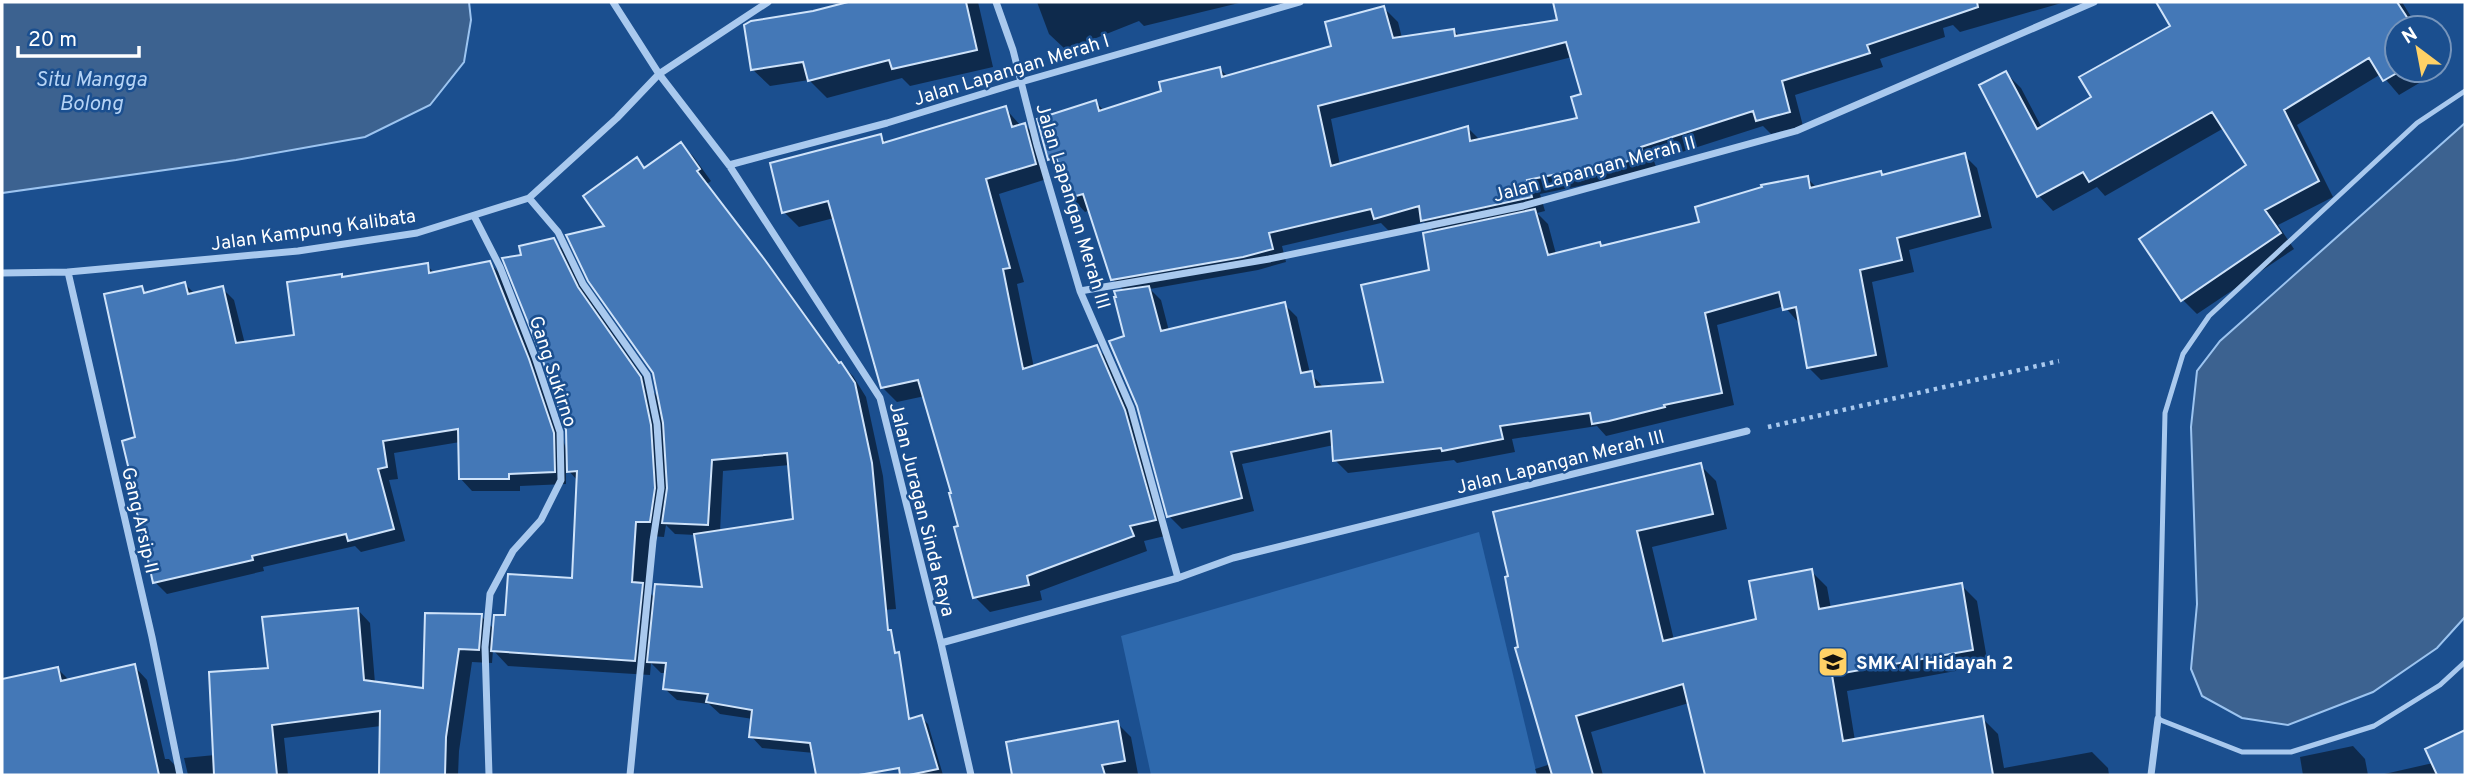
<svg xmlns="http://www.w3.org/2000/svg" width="2467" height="777" viewBox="0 0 2467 777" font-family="Overpass,sans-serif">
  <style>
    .green { fill: #2e69ad }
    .water { fill: #3c6290; stroke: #9cc4f0; stroke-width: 2 }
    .shadow { fill: #0007; fill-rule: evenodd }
    .building { fill: #4478b7; stroke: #cfe3fa; stroke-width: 2; fill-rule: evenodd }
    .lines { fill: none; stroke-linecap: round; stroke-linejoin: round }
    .path { stroke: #a9c9ee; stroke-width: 4.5; stroke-dasharray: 3.5 5; stroke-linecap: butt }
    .lane { stroke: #a9c9ee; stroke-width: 5 }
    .street { stroke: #a9c9ee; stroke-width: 7 }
    .labels { text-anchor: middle; stroke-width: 5; stroke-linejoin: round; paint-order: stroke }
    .street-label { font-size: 19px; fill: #fff; stroke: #1b4f8f }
    .poi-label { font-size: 19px; font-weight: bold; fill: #fff; stroke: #1b4f8f; text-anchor: start }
    .water-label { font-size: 21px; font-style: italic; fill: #b5d3f5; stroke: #1b4f8f }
  </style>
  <rect width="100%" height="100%" fill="#1b4f8f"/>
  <path class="green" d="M1479 532 1537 775H1151L1121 636Z"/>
  <path class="water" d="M2 2H469L471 20 464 62 430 105 365 137 236 160 2 193Z
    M2465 123V617L2437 648 2373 692 2288 725 2242 718 2202 696 2191 669 2197 604 2191 427 2197 371 2220 341Z"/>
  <path class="shadow" d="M855 2H978L993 67 910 86 902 78 827 98 809 80 770 86 752 69 813 13Z
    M1037 2H1239V3L1144 26 1139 21 1066 50 1049 34Z
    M1555 2H2065L1960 32 1953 25 1943 28 1945 37 1880 59 1883 67 1795 95 1803 126 1771 134 1763 126 1654 161 1657 170 1540 194 1545 211 1537 213 1548 224 1556 254 1599 244 1603 248 1701 223 1807 178 1817 188 1880 172 1884 176 1964 155 1977 168 1992 228 1909 250 1914 272 1872 282 1888 367 1821 380 1808 367 1800 322H1798L1784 306 1717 325 1734 405 1606 436 1597 426 1512 439 1515 452 1457 463 1454 460 1348 473 1335 460 1334 445 1242 464 1254 511 1182 529 1169 516 1126 337 1125 291 1112 279 1090 210 1085 212 1071 197 1063 172 1049 159 1096 102 1104 111 1163 92 1220 69 1228 77 1333 47 1384 8 1398 22 1402 38 1454 30 1460 37 1559 21ZM1572 57 1583 95 1579 120 1480 140 1468 128 1340 165 1331 119ZM1424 222 1435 232 1431 271 1385 383 1324 388 1310 373 1297 317 1284 304 1169 331 1161 300 1150 289 1258 270 1286 262 1282 246 1381 223 1390 232Z
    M2171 2H2402L2418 28H2397V70H2439V62L2443 69 2399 95 2381 74 2297 125 2333 197 2278 225 2294 249 2197 314 2183 300 2249 166 2224 128 2105 196 2097 187 2053 211 2039 196 1981 86 2006 73 2021 88 2042 128 2093 98 2172 27 2161 7Z
    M1005 108 1021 126 1025 125 1039 139 1050 178 999 194 1024 282 1017 284 1034 368 1096 347 1111 362 1139 426 1169 535 1144 541 1147 551 1040 591 1042 600 990 612 975 597 953 494 925 396 897 402 882 387 834 218 799 227 784 212 880 136 888 144Z
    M681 145 693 156 711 181 707 184 776 274 841 364 853 376 866 397 883 476 896 609 883 610 863 775H818L814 753 762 748 751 736 753 719 720 714 709 704 677 700 665 689 666 673H661L651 663 650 675 508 666 493 650 492 663 472 662 459 751 458 775H380L381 726 284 738 288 775H188L184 758 215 755 270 669 357 609 370 623 375 683 424 690 481 616 495 630 506 617 574 580 578 481 566 468V484L520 486V491H472L460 478V442L394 453 398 479 389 480 405 541 361 552 355 546 263 567 264 571 167 594 155 582 132 471 137 438 142 288 148 294 185 284 195 294 222 288 234 300 245 344 296 336 343 278 427 265 435 274 489 263 502 275 541 373 567 452 568 430 523 256 553 240 569 255 593 304 660 401 654 373 607 227 637 160 646 169ZM790 465 795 520 720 532 723 471ZM666 525 675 534 696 535 704 589 655 598 647 590 650 536 664 537Z
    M1700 465 1716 481 1727 529 1652 547 1674 640 1758 621 1811 571 1827 587 1831 609 1961 585 1977 601 1988 665 1847 691 1855 741 1982 718 1998 734 2004 768 2092 752 2108 768 2109 775H1706L1689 703 1591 732 1603 775H1537L1535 769 1551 764 1517 649Z
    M134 666 147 680 165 759H169L184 775H2V694L22 690 58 669 70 681Z
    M921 717 928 724 943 775H902L891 727Z
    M1117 723 1131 737 1138 774 1013 775 1008 743Z
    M2465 732V775H2380L2433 763 2427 749Z
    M2353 746 2365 759 2368 775H2303L2300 757Z"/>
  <path class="building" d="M848 2H966L977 50 892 69 889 60 808 81 803 62 751 70 744 25 751 21 813 11Z
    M1553 2H1977L1978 7 1867 45 1870 53 1782 81 1790 112 1756 121 1753 111 1641 147 1644 156 1593 172 1592 167 1527 180 1532 197 1421 221 1419 206 1374 219 1371 209 1269 233 1273 249 1243 257 1111 280 1083 194 1069 198 1056 157 1048 160 1037 119 1096 100 1099 111 1161 91 1159 82 1220 67 1222 77 1331 46 1325 22 1384 6 1393 38 1454 29 1455 36 1557 20ZM1566 42 1581 94 1571 97 1577 118 1470 141 1468 126 1331 166 1318 106Z
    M2156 2H2397L2414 28H2397V70H2402L2383 81 2369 58 2284 110 2319 181 2265 210 2281 233 2181 301 2139 239 2246 165 2212 112 2089 182 2083 172 2037 197 1979 85 2006 71 2037 129 2091 97 2079 77 2170 26Z
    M1006 106 1012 127 1025 123 1036 164 986 179 1010 268 1003 269 1023 369 1097 345 1125 410 1156 520 1130 526 1134 536 1027 576 1029 585 973 598 954 527 958 526 949 493H951L918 380 881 388 828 201 782 213 770 163 881 134 883 143Z
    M681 142 700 169 697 171 765 260 839 363 841 362 855 383 872 463 888 630H891L895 653 899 652 909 719 922 715 938 769 909 775H900L899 768 859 775H816L810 743 749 737 752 710 706 702 708 694 663 689 666 663 647 662 655 584 702 587 694 534 793 519 787 453 712 460 708 525 662 523 667 488 663 423 653 373 588 281 566 235 604 226 583 196 637 157 644 168Z
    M1965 153 1980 216 1897 238 1902 260 1860 270 1876 355 1807 368 1796 307 1783 310 1779 292 1705 313 1722 393 1664 405 1665 407 1609 421 1592 424 1590 413 1500 426 1503 439 1442 451 1441 448 1333 461 1331 431 1231 452 1242 498 1167 517 1137 406 1109 341 1124 336 1114 297H1116L1114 291 1149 286 1161 331 1285 302 1301 373 1312 371 1315 387 1383 382 1361 285 1429 270 1423 233 1535 209 1548 255 1600 242 1601 246 1699 222 1695 207 1762 187 1761 185 1808 176 1810 188 1881 171 1882 175Z
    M554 238 578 287 641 377 651 425 655 488 650 522H636L632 582 643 583 635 661 491 651 494 615H505L508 574 572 578 577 471 567 472 566 430 541 355 502 258 521 255 519 246Z
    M490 261 529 359 554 433 555 472 509 474V479H459L458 429 383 441 387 467 378 469 394 529 348 541 346 534 252 556 253 560 153 583 140 523 124 471 129 470 122 441 135 437 104 294 142 286 144 293 185 282 188 294 223 286 236 343 294 335 287 282 342 274V277L428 263 429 273Z
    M1701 463 1713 514 1637 531 1663 641 1756 619 1749 581 1812 569 1819 609 1962 583 1973 650 1832 675 1843 741 1983 716 1993 775H1705L1683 684 1576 716 1593 775H1552L1515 648 1518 647 1505 577 1508 576 1493 512Z
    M358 608 364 680 423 688 425 613 482 614 479 650 459 649 446 737 445 775H379L380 711 272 725 277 775H214L209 672 268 668 262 617Z
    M135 664 159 775H2V679L58 667 61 681Z
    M1118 721 1125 761 1102 765 1105 775H1012L1006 742Z
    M2465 730V775H2437L2425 749Z"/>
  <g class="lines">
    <path class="path" d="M1768 427 2059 361"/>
    <path class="lane" d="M2465 91 2417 123 2209 316 2183 354 2165 413 2158 719 2242 752H2291L2374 726 2440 685 2465 662"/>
    <path class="street" d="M613 2 659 74 729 165 880 398 941 643 971 775
      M996 2 1013 50 1037 145 1080 291 1131 408 1178 578
      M729 165 887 123 1021 82 1300 2
      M529 198 558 232 583 284 647 375 657 424 661 488 653 541 630 775
      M474 216 500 267 535 357 560 432 561 480 541 520 513 551 490 594 485 647 489 775
      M68 272 152 637 180 775
      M2 273 68 272 298 251 417 233 529 198 617 118 659 74 768 2
      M1080 291 1269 259 1523 206 1796 131 2094 2
      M941 643 1178 578 1233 558 1747 431
      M2151 775 2158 719"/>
  </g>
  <defs>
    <g id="school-square" transform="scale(1.575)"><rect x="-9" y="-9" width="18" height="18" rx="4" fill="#ffd166" stroke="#1b4f8f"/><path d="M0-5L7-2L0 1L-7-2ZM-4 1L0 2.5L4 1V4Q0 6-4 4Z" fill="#111"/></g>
  </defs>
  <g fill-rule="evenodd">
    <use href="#school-square" x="1833" y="662"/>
  </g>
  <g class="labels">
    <g class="street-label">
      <text transform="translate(1011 69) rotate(-17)" y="7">Jalan Lapangan Merah I</text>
      <text transform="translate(1594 168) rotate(-15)" y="7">Jalan Lapangan Merah II</text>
      <text transform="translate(1074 206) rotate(73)" y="7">Jalan Lapangan Merah III</text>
      <text transform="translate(313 229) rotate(-8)" y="7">Jalan Kampung Kalibata</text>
      <text transform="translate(554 371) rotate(72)" y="7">Gang Sukirno</text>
      <text transform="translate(1560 461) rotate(-14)" y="7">Jalan Lapangan Merah III</text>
      <text transform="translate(923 509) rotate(76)" y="7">Jalan Juragan Sinda Raya</text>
      <text transform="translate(141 520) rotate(77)" y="7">Gang Arsip II</text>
    </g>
    <g class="poi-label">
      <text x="1856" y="669">SMK Al Hidayah 2</text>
    </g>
    <g class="water-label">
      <text x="91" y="86">Situ Mangga<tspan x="91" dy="24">Bolong</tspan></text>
    </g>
  </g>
  <rect width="2467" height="777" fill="none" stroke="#ffffff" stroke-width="7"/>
  <g transform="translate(2418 49) rotate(328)"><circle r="33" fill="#1b4f8f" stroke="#7695bc" stroke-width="2"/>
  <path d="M0-5L12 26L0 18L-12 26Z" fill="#ffd166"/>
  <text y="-10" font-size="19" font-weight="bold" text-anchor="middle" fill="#ffffff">N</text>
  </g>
  <path d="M18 46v10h121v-10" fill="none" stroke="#ffffff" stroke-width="3.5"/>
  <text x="28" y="46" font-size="21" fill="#ffffff" stroke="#1b4f8f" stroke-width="5" paint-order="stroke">20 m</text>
</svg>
